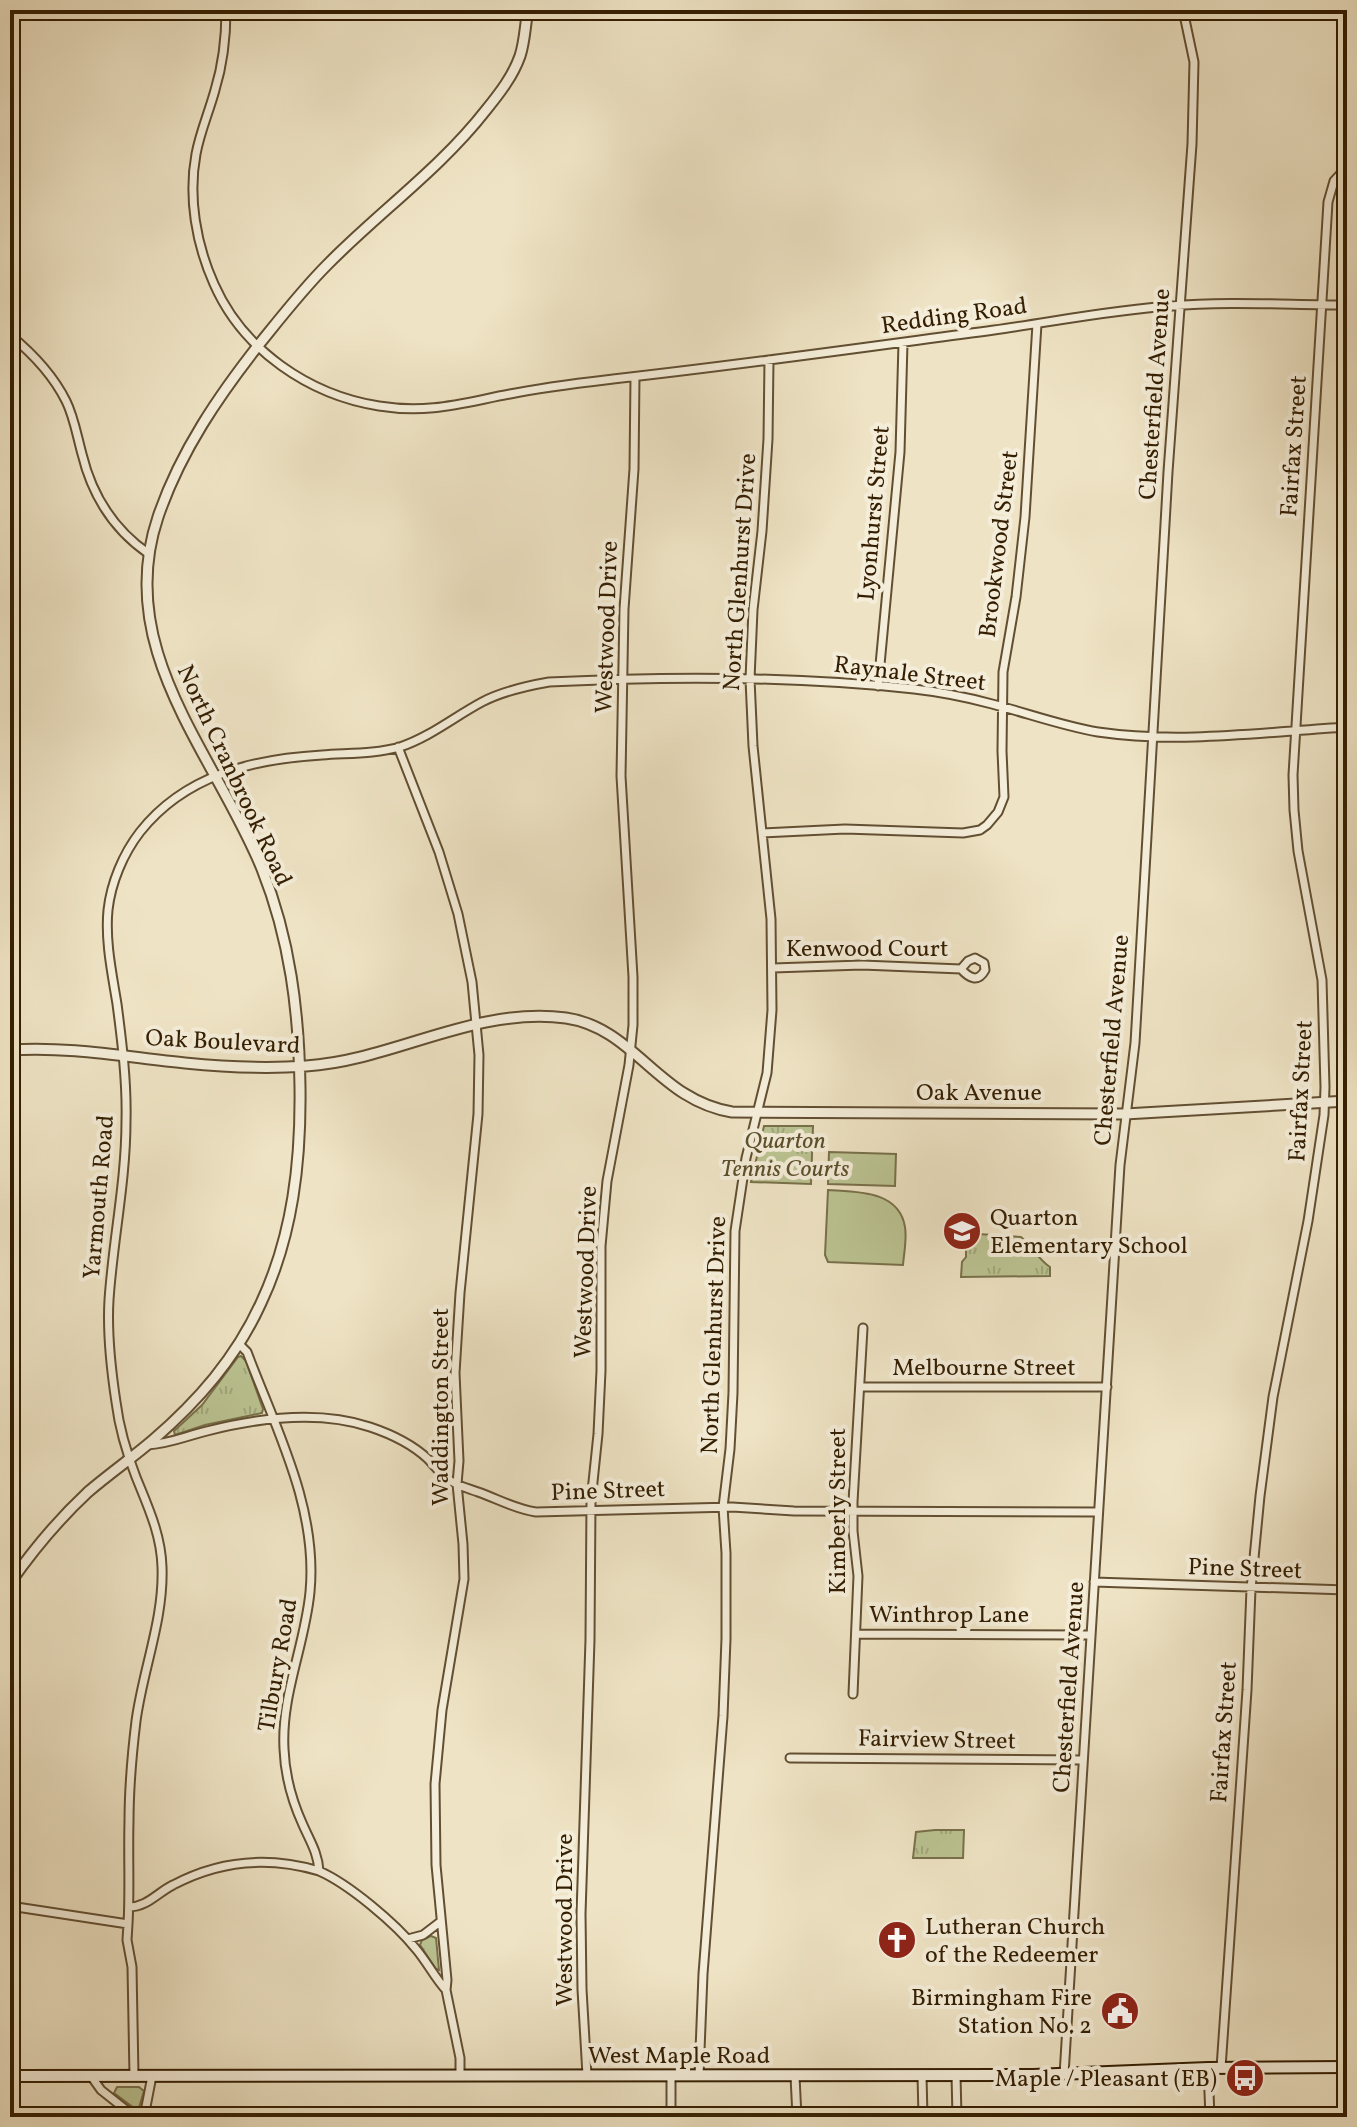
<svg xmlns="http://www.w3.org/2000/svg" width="1357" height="2127" viewBox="0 0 1357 2127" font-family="Vollkorn,serif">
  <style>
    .grass { fill: #bbc392; stroke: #78704a; stroke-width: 2 }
    .park { fill: url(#park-tufts); stroke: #78704a; stroke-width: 2 }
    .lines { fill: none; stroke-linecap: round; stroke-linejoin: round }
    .minor-casing { stroke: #624f32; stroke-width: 11 }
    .tertiary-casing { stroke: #624f32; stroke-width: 13 }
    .secondary-casing { stroke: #341e01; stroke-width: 14 }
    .minor { stroke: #f4edd9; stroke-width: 7 }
    .tertiary { stroke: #f4edd9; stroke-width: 9 }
    .secondary { stroke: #f4edd9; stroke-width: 10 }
    .labels { text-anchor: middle; stroke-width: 8; stroke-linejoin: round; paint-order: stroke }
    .street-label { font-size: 24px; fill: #341e01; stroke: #f4edd9 }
    .park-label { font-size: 24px; font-style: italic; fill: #5c502c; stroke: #f4edd9 }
    .poi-label { font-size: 24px; fill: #341e01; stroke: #f4edd9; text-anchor: start }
  </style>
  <defs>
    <pattern id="park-tufts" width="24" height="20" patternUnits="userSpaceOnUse" patternTransform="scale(2)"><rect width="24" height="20" fill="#bbc392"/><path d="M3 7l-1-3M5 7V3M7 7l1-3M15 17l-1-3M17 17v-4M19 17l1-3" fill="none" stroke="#a1a77c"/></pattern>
  </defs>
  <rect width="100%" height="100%" fill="#eee3c4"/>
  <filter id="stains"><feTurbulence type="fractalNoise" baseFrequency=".0025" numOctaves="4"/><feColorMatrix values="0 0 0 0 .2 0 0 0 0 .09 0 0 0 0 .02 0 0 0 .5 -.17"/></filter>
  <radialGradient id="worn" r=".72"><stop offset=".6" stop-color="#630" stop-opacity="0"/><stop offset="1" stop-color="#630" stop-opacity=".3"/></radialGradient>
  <path class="grass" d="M829 1152 896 1154 895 1186 828 1184Z
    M828 1190C856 1192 899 1190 905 1227 907 1239 904 1253 903 1265L828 1262 825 1255Z
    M117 2087H139L144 2091 138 2111 114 2093Z"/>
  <path class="park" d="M764 1126H813L811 1184 751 1182Z
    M964 1233 1021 1237C1032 1246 1038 1259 1050 1267V1276L961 1277 962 1262 966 1257V1248L963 1247Z
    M241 1356 246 1361 263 1409 262 1413 205 1425 175 1435 174 1431 202 1405 238 1357Z
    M935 1830H964L963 1858H913L916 1832Z
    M431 1936 436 1938 439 1970 436 1969 420 1945 422 1940Z"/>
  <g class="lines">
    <g class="minor-casing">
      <path id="minor" d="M226 10C226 37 223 64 215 90 209 112 200 132 196 154 188 197 196 244 214 284 243 350 309 395 379 406 429 414 462 403 510 394 544 387 579 383 613 379 740 365 867 347 994 330 1052 322 1111 310 1170 306 1228 301 1288 305 1347 305
        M10 335C32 353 53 375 66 401 74 417 77 436 82 454 92 495 114 530 149 554
        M878 686 900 452 903 343
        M398 747 439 852 458 914 472 982 479 1055 478 1114 460 1293 455 1373 459 1461 457 1484 463 1544 464 1579 442 1710 435 1784 436 1865 447 1980 446 1990 460 2058V2075
        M762 833 845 829 963 833 980 830 987 825 998 812 1004 797 1002 751 1003 672 1016 597 1025 517 1037 324
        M773 968 862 965 961 969C969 978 978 983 985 970L984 963 975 958 968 961 961 969
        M239 1344 247 1352C276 1429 318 1508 310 1592 305 1645 281 1695 284 1749 285 1775 292 1801 303 1825 310 1841 318 1853 319 1871 349 1884 396 1924 416 1949 427 1962 435 1978 446 1990
        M860 1387H1107
        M147 1445C169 1444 186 1436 207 1431 258 1418 319 1410 370 1427 391 1434 412 1444 428 1459 434 1465 439 1472 445 1477 454 1485 467 1488 478 1492 498 1499 515 1509 536 1512L732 1507 794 1511 1098 1512
        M1094 1582 1347 1590
        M856 1634 1091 1635
        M853 1694 858 1576 853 1531V1502L863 1328
        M790 1758 1083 1760
        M10 1906 128 1924 127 1940 132 1967 134 2076
        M129 1907C147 1907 157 1893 173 1885 220 1860 268 1856 319 1871
        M128 1924C130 1890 128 1856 129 1822 129 1789 132 1754 136 1721 143 1669 164 1619 162 1567 161 1534 148 1507 136 1477 127 1454 119 1426 116 1402 111 1369 107 1333 109 1300 113 1240 126 1181 126 1121 127 1082 122 1042 117 1004 112 973 105 941 108 910 111 883 123 854 140 832 185 775 253 759 322 755 348 753 375 754 400 747 430 737 454 717 482 702 503 691 526 686 549 682 670 676 794 676 914 689 941 692 966 697 992 704 1027 713 1062 726 1098 732 1180 744 1265 732 1347 727
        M408 1939 423 1935 440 1922
        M1208 2068 1210 2117
        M1221 2068 1247 1690 1251 1589 1260 1496 1273 1397 1308 1221 1324 1115 1325 1087 1322 980 1298 851 1294 810 1293 775 1328 202 1334 181 1347 167
        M587 2075 582 1989 581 1914 590 1640 591 1501 598 1434 601 1371V1246L607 1181 629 1065 633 1025V977L621 776 624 609 634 469 635 377
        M671 2075V2117
        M922 2075 923 2117
        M956 2075 957 2117
        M1064 2075 1120 1165 1135 1043 1138 992 1168 472 1192 144 1194 62 1183 10
        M91 2076 101 2090 135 2117
        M699 2076 703 1974 723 1716 726 1639V1553L723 1507 730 1449 733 1393 735 1231 746 1158 767 1073 772 1010 771 919 753 746 750 679 753 610 762 531 768 439 769 360
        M795 2076 797 2117
        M144 2117 152 2076"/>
    </g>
    <g class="tertiary-casing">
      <path id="tertiary" d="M10 1050C69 1046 126 1057 185 1063 225 1067 266 1069 306 1066 395 1060 475 1006 566 1018 635 1028 658 1100 732 1112L1125 1114 1347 1101
        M10 1583C33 1550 58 1520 88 1492 109 1474 132 1458 153 1440 198 1401 236 1358 261 1303 293 1235 301 1161 300 1087 299 1012 290 939 262 869 215 754 113 650 158 517 180 452 219 395 261 342 282 316 303 289 327 265 379 212 440 169 486 110 499 94 513 76 520 56 525 41 525 25 528 10"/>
    </g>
    <g class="secondary-casing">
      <path id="secondary" d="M10 2076 1033 2075 1208 2068 1347 2067"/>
    </g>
    <use href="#minor" class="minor"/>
    <use href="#tertiary" class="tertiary"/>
    <use href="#secondary" class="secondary"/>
  </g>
  <defs>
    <g id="school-disc" transform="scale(2)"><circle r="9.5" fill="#8f2418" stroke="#f4edd9"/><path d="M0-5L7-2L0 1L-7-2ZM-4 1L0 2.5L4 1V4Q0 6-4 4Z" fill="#fff"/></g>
    <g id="church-disc" transform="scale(2)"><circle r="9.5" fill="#8f2418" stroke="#f4edd9"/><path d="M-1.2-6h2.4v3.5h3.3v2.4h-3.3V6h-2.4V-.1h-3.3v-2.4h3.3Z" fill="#fff"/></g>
    <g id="civic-disc" transform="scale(2)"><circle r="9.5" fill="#8f2418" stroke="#f4edd9"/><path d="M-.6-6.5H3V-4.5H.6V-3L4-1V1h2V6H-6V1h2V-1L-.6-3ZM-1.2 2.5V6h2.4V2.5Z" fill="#fff"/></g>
    <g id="bus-disc" transform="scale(2)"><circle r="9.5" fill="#8f2418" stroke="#f4edd9"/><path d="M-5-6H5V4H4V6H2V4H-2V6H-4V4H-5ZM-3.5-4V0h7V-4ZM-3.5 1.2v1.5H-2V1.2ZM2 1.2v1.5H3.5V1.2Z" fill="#fff"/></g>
  </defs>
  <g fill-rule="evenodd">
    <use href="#school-disc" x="962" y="1231"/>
    <use href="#church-disc" x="897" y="1940"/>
    <use href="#civic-disc" x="1120" y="2011"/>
    <use href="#bus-disc" x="1245" y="2078"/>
  </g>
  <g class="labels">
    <g class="street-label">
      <text transform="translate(954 315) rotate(-8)" y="8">Redding Road</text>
      <text transform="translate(1154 394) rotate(-86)" y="8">Chesterfield Avenue</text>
      <text transform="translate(1293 446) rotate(-86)" y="8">Fairfax Street</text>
      <text transform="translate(873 513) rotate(-85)" y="8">Lyonhurst Street</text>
      <text transform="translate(998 544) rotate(-83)" y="8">Brookwood Street</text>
      <text transform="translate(739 572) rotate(-86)" y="8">North Glenhurst Drive</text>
      <text transform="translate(606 627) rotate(-88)" y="8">Westwood Drive</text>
      <text transform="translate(910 673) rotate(7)" y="8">Raynale Street</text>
      <text transform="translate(235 775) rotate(65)" y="8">North Cranbrook Road</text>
      <text x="867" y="956">Kenwood Court</text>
      <text transform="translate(1111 1040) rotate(-85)" y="8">Chesterfield Avenue</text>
      <text transform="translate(223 1041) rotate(3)" y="8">Oak Boulevard</text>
      <text transform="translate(1300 1091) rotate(-87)" y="8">Fairfax Street</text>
      <text x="979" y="1100">Oak Avenue</text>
      <text transform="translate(98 1197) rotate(-85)" y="8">Yarmouth Road</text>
      <text transform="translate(585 1272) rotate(-88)" y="8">Westwood Drive</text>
      <text transform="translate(713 1335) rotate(-88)" y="8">North Glenhurst Drive</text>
      <text x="984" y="1375">Melbourne Street</text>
      <text transform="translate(440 1407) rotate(-90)" y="8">Waddington Street</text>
      <text transform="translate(608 1490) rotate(-2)" y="8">Pine Street</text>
      <text transform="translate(837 1511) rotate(-90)" y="8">Kimberly Street</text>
      <text transform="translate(1245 1568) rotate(2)" y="8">Pine Street</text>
      <text x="949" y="1622">Winthrop Lane</text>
      <text transform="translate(277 1665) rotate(-80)" y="8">Tilbury Road</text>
      <text transform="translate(1068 1687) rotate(-86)" y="8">Chesterfield Avenue</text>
      <text transform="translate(1223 1732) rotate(-86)" y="8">Fairfax Street</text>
      <text transform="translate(937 1739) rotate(1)" y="8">Fairview Street</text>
      <text transform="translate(564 1920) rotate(-90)" y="8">Westwood Drive</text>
      <text x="679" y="2063">West Maple Road</text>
    </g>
    <g class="park-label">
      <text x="785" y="1148">Quarton<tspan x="785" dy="28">Tennis Courts</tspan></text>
    </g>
    <g class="poi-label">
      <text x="990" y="1225">Quarton<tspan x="990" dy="28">Elementary School</tspan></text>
      <text x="925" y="1934">Lutheran Church<tspan x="925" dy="28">of the Redeemer</tspan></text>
      <text x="1092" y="2005" text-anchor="end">Birmingham Fire<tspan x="1092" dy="28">Station No. 2</tspan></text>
      <text x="1217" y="2086" text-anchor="end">Maple / Pleasant (EB)</text>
    </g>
  </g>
  <rect width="1357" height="2127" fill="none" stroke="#eee3c4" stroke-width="40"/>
  <rect x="12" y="12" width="1333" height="2103" fill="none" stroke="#341e01" stroke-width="4"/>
  <rect x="20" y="20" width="1317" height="2087" fill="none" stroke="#341e01" stroke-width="2"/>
  <rect width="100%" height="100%" filter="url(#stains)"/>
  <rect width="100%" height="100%" fill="url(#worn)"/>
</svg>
